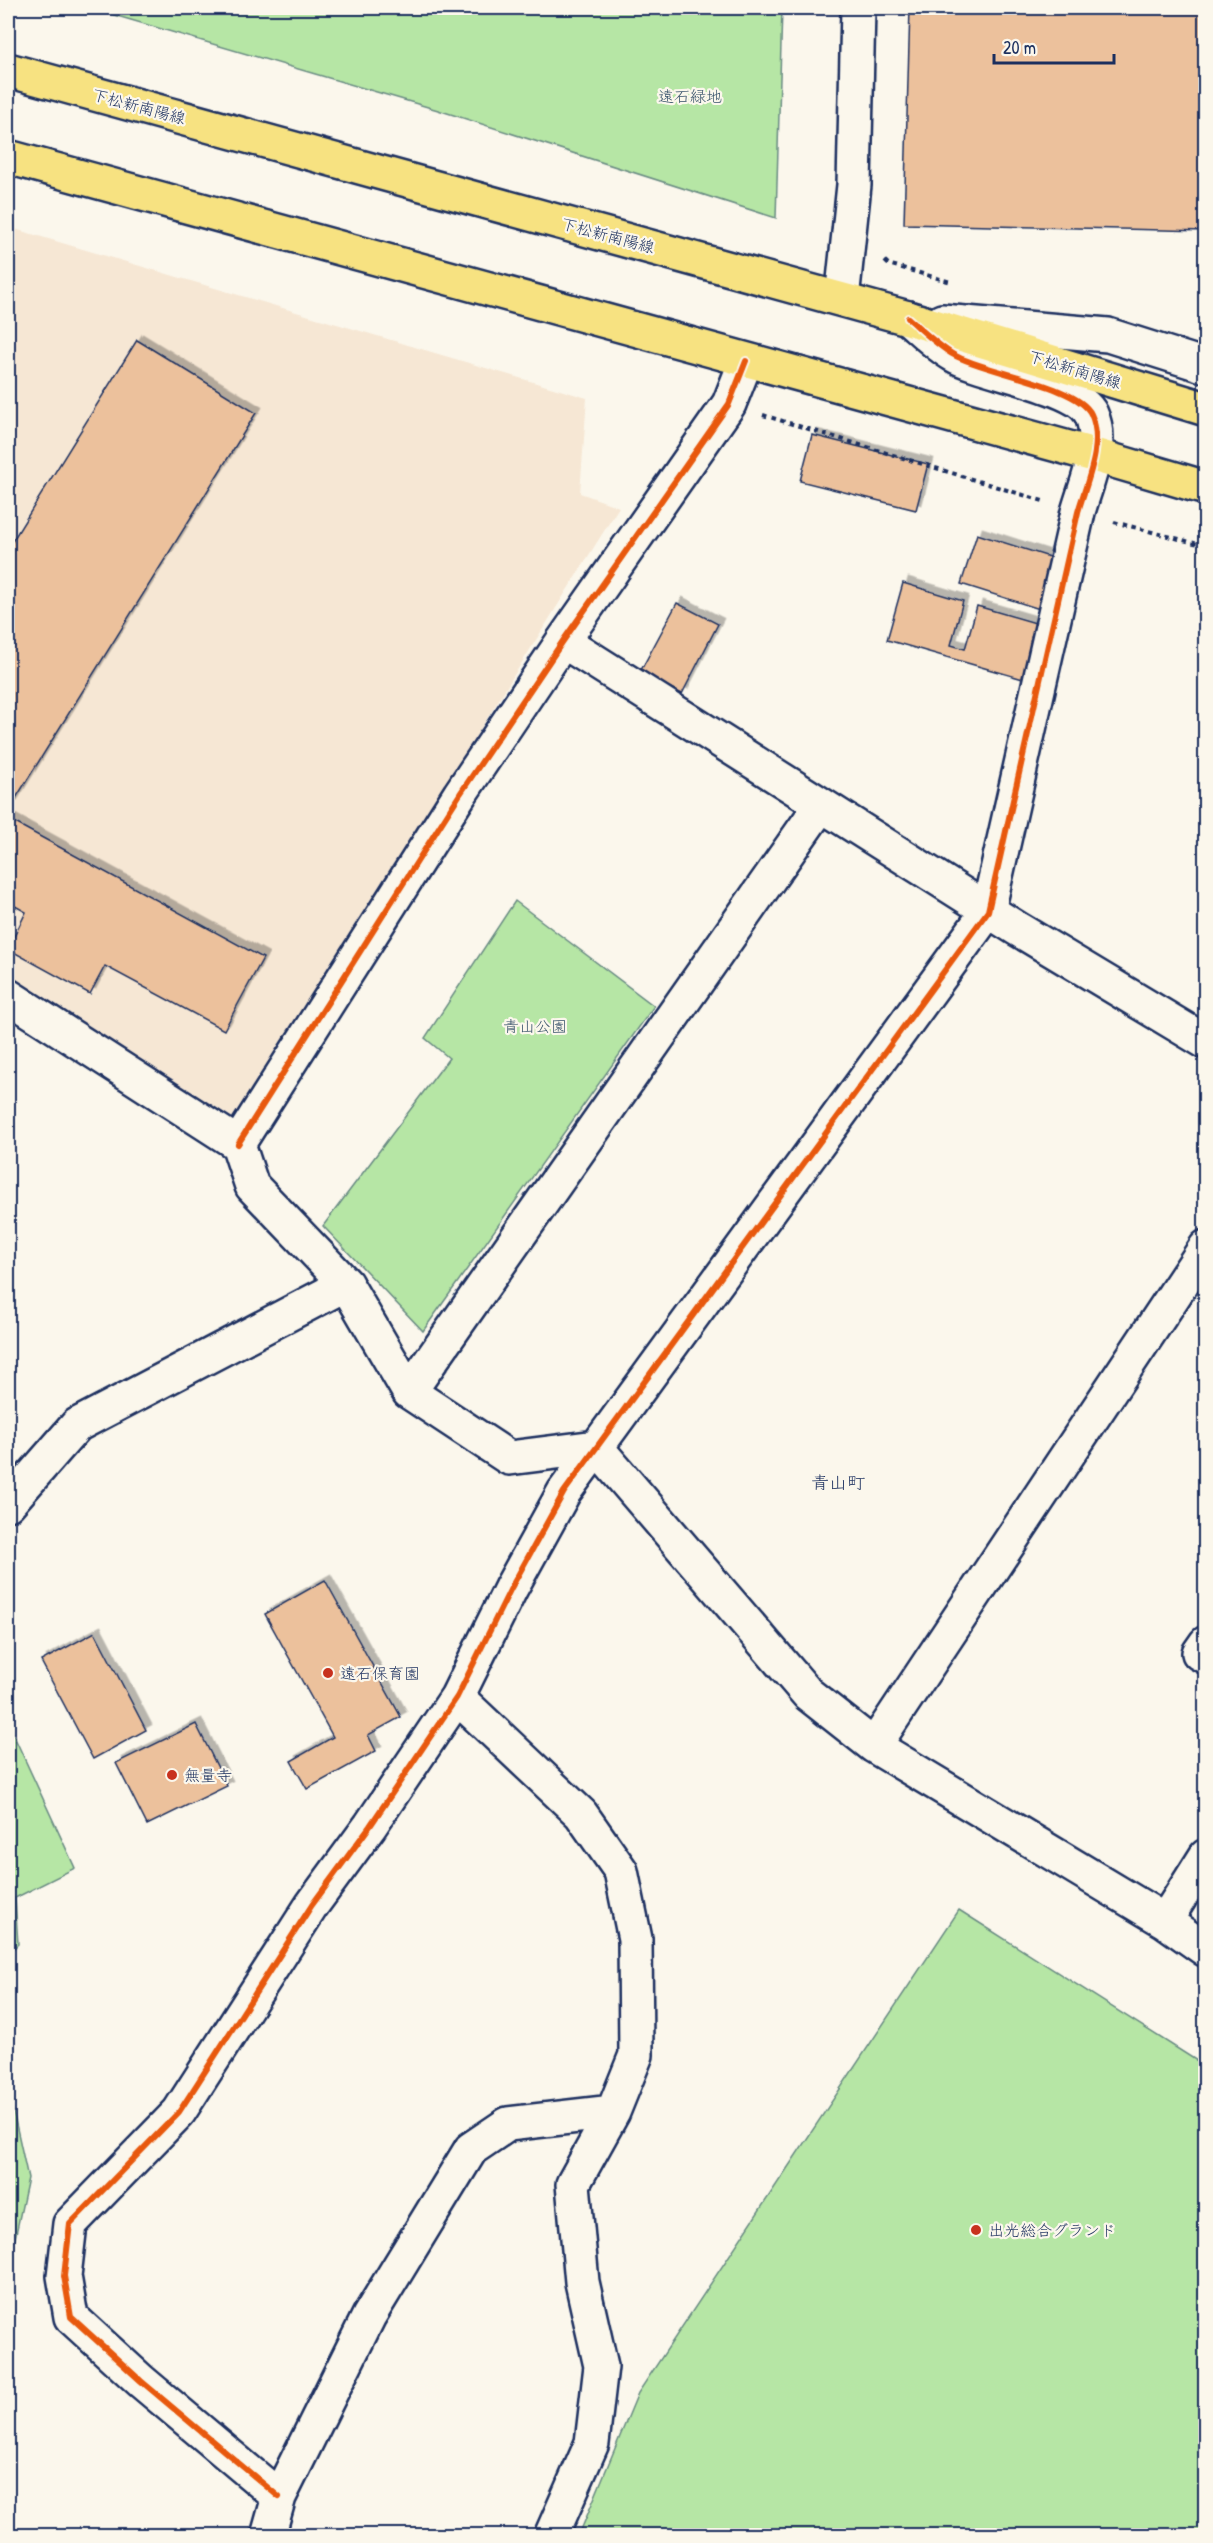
<svg xmlns="http://www.w3.org/2000/svg" width="1213" height="2543" viewBox="0 0 1213 2543" font-family="'Patrick Hand','Klee One',sans-serif">
  <style>
    .built { fill: #f6e7d4 }
    .green { fill: #b6e6a5; stroke: #688a82; stroke-width: 1.5 }
    .building { fill: #ecc19c; stroke: #1b2f5e; stroke-width: 1.5; filter: url(#shadow) }
    .lines { fill: none; stroke-linecap: round; stroke-linejoin: round }
    .minor-casing { stroke: #1b2f5e; stroke-width: 38 }
    .major-casing { stroke: #1b2f5e; stroke-width: 38 }
    .path { stroke: #1b2f5e; stroke-width: 4; stroke-dasharray: 4.5 4.5; stroke-linecap: butt }
    .minor { stroke: #fbf7ec; stroke-width: 33 }
    .major { stroke: #f7e281; stroke-width: 33 }
    .cycleway-casing { stroke: #fbf7ec; stroke-width: 10 }
    .cycleway { stroke: #e8590c; stroke-width: 6 }
    .poi-dot { fill: #c8321e; stroke: #fbf7ec; stroke-width: 2 }
    .labels { text-anchor: middle; stroke-width: 4.5; stroke-linejoin: round; paint-order: stroke }
    .park-label { font-size: 16px; fill: #3a546c; stroke: #fbf7ec }
    .street-label { font-size: 16px; fill: #1b2f5e; stroke: #fbf7ec }
    .poi-label { font-size: 16px; fill: #1b2f5e; stroke: #fbf7ec; text-anchor: start }
    .neighbourhood-label { font-size: 18px; fill: #1b2f5e; stroke: #fbf7ec }
  </style>
  <defs>
    <filter id="shadow"><feDropShadow dx="5.5" dy="-5.5" stdDeviation="0" flood-color="#0004"/></filter>
  </defs>
  <rect width="100%" height="100%" fill="#fbf7ec"/>
  <filter id="ink" filterUnits="userSpaceOnUse"><feTurbulence type="fractalNoise" baseFrequency=".0167" numOctaves="2"/><feDisplacementMap in="SourceGraphic" scale="12" xChannelSelector="R" yChannelSelector="G"/><feConvolveMatrix kernelMatrix="1 2 1 2 8 2 1 2 1" color-interpolation-filters="sRGB"/></filter>
  <g filter="url(#ink)">
    <path class="built" d="M8 227 587 398 580 493 619 507 234 1124 8 974Z"/>
    <path class="green" d="M90 8H782L776 218 438 110Z
      M515 901 654 1006 423 1331 323 1226 449 1058 425 1038Z
      M8 1723 75 1868 15 1898 18 1944 8 1954Z
      M959 1910 1205 2066V2535H579L638 2393Z
      M8 2088 28 2178 14 2243 8 2250Z"/>
    <path class="building" d="M910 8H1206V231L904 224Z
      M137 340 256 413 11 806 8 804V548Z
      M812 435 928 464 916 510 800 481Z
      M977 534 1062 561 1046 611 961 584Z
      M903 583 963 601 951 645 965 649 977 606 1039 624 1023 679 887 640Z
      M677 603 718 624 682 694 640 672Z
      M8 819 263 958 224 1030 105 966 90 994 8 949 26 912 8 902Z
      M325 1580 401 1717 368 1735 376 1751 307 1789 291 1761 333 1737 265 1614Z
      M95 1632 146 1730 93 1759 41 1661Z
      M196 1724 227 1786 147 1825 116 1763Z"/>
    <g class="lines">
      <g class="minor-casing">
        <path id="minor" d="M842 299 854 185 858 8
          M942 321 1108 335 1206 366
          M563 641 1016 928 1206 1042
          M8 996 238 1144 252 1186 346 1284 409 1392 509 1458 596 1447
          M238 1144 460 794 563 641 729 404 746 361
          M409 1392 821 805
          M596 1447 808 1694 874 1746 1165 1921 1206 1950
          M8 1504 77 1425 346 1284
          M1206 1643 1199 1653 1206 1657
          M457 1697 581 1814 621 1871 635 1939 636 2055 613 2112 573 2184 582 2282 601 2366 592 2443 551 2536
          M874 1746 1206 1247
          M1165 1921 1206 1856
          M279 2497 141 2381 71 2317 64 2276 70 2224 179 2112 312 1905 370 1826 457 1697 511 1588 564 1492 988 911 1078 512C1086 483 1105 444 1091 414 1078 385 983 372 954 355 938 346 922 330 908 318
          M268 2536 279 2497 369 2316 471 2149 508 2124 613 2112"/>
      </g>
      <g class="major-casing">
        <path id="major" d="M8 70 908 318 1206 409
          M8 157 1094 455 1206 488"/>
      </g>
      <path class="path" d="M885 261 888 264 951 282
        M763 415 1043 501
        M1114 522 1206 546"/>
      <use href="#minor" class="minor"/>
      <use href="#major" class="major"/>
      <g class="cycleway-casing">
        <path id="cycleway" d="M238 1144 460 794 563 641 729 404 746 361
          M279 2497 141 2381 71 2317 64 2276 70 2224 179 2112 312 1905 370 1826 457 1697 511 1588 564 1492 988 911 1078 512C1086 483 1105 444 1091 414 1078 385 983 372 954 355 938 346 922 330 908 318"/>
      </g>
      <use href="#cycleway" class="cycleway"/>
    </g>
  </g>
  <g class="poi-dot">
    <circle cx="328" cy="1673" r="6"/>
    <circle cx="172" cy="1775" r="6"/>
    <circle cx="976" cy="2230" r="6"/>
  </g>
  <g class="labels">
    <g class="park-label">
      <text x="690" y="102">遠石緑地</text>
      <text x="535" y="1032">青山公園</text>
    </g>
    <g class="street-label">
      <text transform="translate(139 106) rotate(15)" y="6">下松新南陽線</text>
      <text transform="translate(608 235) rotate(15)" y="6">下松新南陽線</text>
      <text transform="translate(1075 369) rotate(17)" y="6">下松新南陽線</text>
    </g>
    <g class="poi-label">
      <text x="340" y="1679">遠石保育園</text>
      <text x="184" y="1781">無量寺</text>
      <text x="988" y="2236">出光総合グランド</text>
    </g>
    <g class="neighbourhood-label">
      <text x="838" y="1489">青山町</text>
    </g>
  </g>
  <rect width="1213" height="2543" fill="none" stroke="#fbf7ec" stroke-width="30"/>
  <rect x="15" y="15" width="1183" height="2513" fill="none" stroke="#1b2f5e" stroke-width="2" filter="url(#ink)"/>
  <path d="M994 54v9h120v-9" fill="none" stroke="#1b2f5e" stroke-width="3"/>
  <text x="1003" y="54" font-size="18" fill="#1b2f5e" stroke="#fbf7ec" stroke-width="4.5" paint-order="stroke">20 m</text>
</svg>
